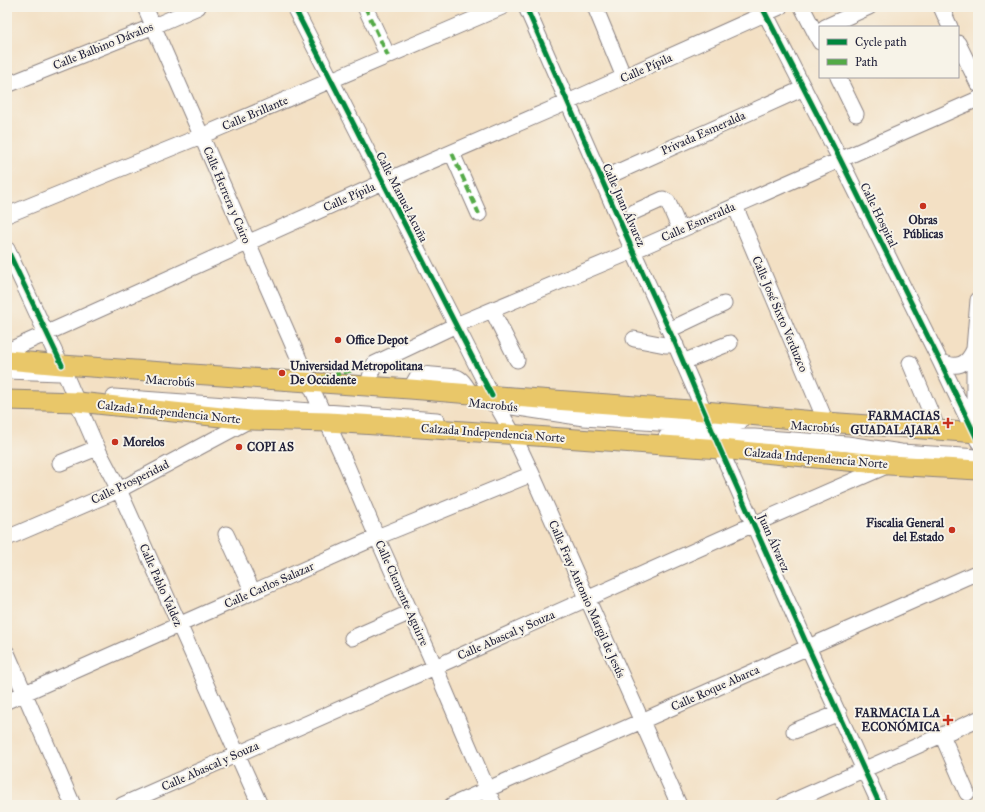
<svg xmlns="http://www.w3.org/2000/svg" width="985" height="812" viewBox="0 0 985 812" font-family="'IM FELL Great Primer',serif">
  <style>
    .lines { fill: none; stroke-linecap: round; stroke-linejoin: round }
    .minor-casing { stroke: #8a8180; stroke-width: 17 }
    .major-casing { stroke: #8a8180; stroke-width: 21 }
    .minor { stroke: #fff; stroke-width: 15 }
    .major { stroke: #e9c769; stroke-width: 19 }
    .quiet { stroke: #53aa46; stroke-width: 4; stroke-dasharray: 8 4; stroke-linecap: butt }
    .cycleway-casing { stroke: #f7f3e8; stroke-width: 8 }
    .cycleway { stroke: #00873e; stroke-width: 5 }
    .poi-dot { fill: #c8321e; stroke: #f7f3e8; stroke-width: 1.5 }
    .labels { text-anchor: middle; stroke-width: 4; stroke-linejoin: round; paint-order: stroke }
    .street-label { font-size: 12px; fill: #22223b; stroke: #f7f3e8 }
    .poi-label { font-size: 12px; font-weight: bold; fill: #22223b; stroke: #f7f3e8; text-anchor: start }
  </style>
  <rect width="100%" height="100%" fill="#f7f3e8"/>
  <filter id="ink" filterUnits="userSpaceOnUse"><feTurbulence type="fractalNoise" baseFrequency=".025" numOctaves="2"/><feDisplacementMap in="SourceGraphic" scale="8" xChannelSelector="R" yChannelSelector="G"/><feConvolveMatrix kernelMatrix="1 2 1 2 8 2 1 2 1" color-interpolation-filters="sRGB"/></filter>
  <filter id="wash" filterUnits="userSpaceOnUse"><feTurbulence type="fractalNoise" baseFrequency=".012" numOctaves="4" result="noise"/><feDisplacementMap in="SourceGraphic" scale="16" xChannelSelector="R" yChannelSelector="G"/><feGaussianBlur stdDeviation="0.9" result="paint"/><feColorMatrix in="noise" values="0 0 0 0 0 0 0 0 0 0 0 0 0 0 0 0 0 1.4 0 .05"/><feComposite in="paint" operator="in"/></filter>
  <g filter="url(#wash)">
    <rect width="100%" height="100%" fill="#f3e0c4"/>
  </g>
  <g filter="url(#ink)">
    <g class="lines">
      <g class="minor-casing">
        <path id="minor" d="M145 7 309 382 347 466 377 537 435 667 494 805
          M294 7 456 325 496 404 513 434 532 474 679 805
          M365 7 388 56
          M526 7 633 251 669 330 708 420
          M595 7 621 70
          M762 7 840 159 940 361 978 441
          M802 7 820 42
          M941 7 950 27
          M825 27 869 7
          M958 43 978 84
          M838 77 856 114
          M7 85 154 26 198 7
          M452 153 479 214
          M602 179 804 88
          M735 206 826 422
          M634 212 663 199 668 202 680 230
          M7 215 201 136 502 7
          M7 249 65 374 97 448 119 490 260 805
          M492 310 517 360
          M669 330 724 304
          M634 339 665 345H676
          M7 351 383 182 568 102 780 7
          M940 361C956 369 967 366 974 349
          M683 362 730 343
          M910 363 938 430
          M7 371 60 373
          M367 387 374 364 456 325 633 251 978 99
          M410 389 417 377 421 374 456 377C463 379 467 388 471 394
          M114 397 437 420
          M493 404 584 418 673 424 709 422H740
          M974 428V349L978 300
          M666 437H754L847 444 901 452 978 457
          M716 440 808 647 880 805
          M60 463 97 448
          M226 534 253 592
          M7 538 119 490 250 420
          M352 638 411 612
          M7 653 73 805
          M7 701 377 537 532 474
          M794 731 839 713
          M942 735 967 793
          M122 805 435 667 754 524 889 465
          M452 805 978 572
          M784 805 978 719"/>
      </g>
      <g class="major-casing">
        <path id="major" d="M7 360 62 365 410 389 471 394 704 411 826 422 978 433
          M7 400 78 402 250 420 328 422 392 426 720 449 889 465 978 470"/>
      </g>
      <use href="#minor" class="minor"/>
      <use href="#major" class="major"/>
      <path class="quiet" d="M365 7 388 56
        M452 153 479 214
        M309 382 374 364"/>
      <g class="cycleway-casing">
        <path id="cycleway" d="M294 7 492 396
          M526 7 633 251 676 345 720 449 808 647 880 805
          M762 7 840 159 940 361 978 441
          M7 249 62 365"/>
      </g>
      <use href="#cycleway" class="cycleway"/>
    </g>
  </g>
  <g class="poi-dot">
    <circle cx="923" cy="206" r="4"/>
    <circle cx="338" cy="340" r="4"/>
    <circle cx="282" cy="373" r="4"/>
    <path d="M946 417h4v4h4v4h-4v4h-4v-4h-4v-4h4z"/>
    <circle cx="115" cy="442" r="4"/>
    <circle cx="239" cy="447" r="4"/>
    <circle cx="952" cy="530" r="4"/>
    <path d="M946 714h4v4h4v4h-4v4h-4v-4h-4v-4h4z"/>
  </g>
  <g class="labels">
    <g class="street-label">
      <text transform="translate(103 46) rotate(-22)" y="4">Calle Balbino Dávalos</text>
      <text transform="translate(646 68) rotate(-24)" y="4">Calle Pípila</text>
      <text transform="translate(255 113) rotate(-23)" y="4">Calle Brillante</text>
      <text transform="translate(703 133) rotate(-24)" y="4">Privada Esmeralda</text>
      <text transform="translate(227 195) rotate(67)" y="4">Calle Herrera y Cairo</text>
      <text transform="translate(349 197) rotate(-24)" y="4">Calle Pípila</text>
      <text transform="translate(402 197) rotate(63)" y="4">Calle Manuel Acuña</text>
      <text transform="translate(624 205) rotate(66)" y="4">Calle Juan Álvarez</text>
      <text transform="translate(879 215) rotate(64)" y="4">Calle Hospital</text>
      <text transform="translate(698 222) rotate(-24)" y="4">Calle Esmeralda</text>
      <text transform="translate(780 314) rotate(67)" y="4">Calle José Sixto Verduzco</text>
      <text transform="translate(170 381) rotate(4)" y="4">Macrobús</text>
      <text transform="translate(493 405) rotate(6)" y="4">Macrobús</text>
      <text transform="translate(169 412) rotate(6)" y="4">Calzada Independencia Norte</text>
      <text transform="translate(815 427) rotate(4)" y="4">Macrobús</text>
      <text transform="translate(493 433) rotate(4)" y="4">Calzada Independencia Norte</text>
      <text transform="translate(816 458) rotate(5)" y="4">Calzada Independencia Norte</text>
      <text transform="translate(130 482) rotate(-26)" y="4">Calle Prosperidad</text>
      <text transform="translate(774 543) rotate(66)" y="4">Juan Álvarez</text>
      <text transform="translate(161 585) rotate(66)" y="4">Calle Pablo Valdez</text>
      <text transform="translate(269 585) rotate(-24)" y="4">Calle Carlos Salazar</text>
      <text transform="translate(402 593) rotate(66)" y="4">Calle Clemente Aguirre</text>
      <text transform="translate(587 599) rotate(66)" y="4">Calle Fray Antonio Margil de Jesús</text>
      <text transform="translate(506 635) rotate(-24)" y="4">Calle Abascal y Souza</text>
      <text transform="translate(715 688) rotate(-24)" y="4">Calle Roque Abarca</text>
      <text transform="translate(210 766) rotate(-24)" y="4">Calle Abascal y Souza</text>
    </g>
    <g class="poi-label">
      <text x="923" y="224" text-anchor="middle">Obras<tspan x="923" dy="14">Públicas</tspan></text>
      <text x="346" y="344">Office Depot</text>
      <text x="290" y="370">Universidad Metropolitana<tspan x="290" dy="14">De Occidente</tspan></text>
      <text x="940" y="420" text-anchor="end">FARMACIAS<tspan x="940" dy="14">GUADALAJARA</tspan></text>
      <text x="123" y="446">Morelos</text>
      <text x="247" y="451">COPI AS</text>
      <text x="944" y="527" text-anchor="end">Fiscalia General<tspan x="944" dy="14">del Estado</tspan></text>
      <text x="940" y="717" text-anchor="end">FARMACIA LA<tspan x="940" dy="14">ECONÓMICA</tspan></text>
    </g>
  </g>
  <rect width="985" height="812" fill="none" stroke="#f7f3e8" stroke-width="24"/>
  <rect x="819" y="26" width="140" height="52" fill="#f7f3e8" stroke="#a29fa3"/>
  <rect x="827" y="39" width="20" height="6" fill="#00873e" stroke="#a29fa3"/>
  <text x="855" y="46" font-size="12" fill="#22223b">Cycle path</text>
  <rect x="827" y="59" width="20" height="6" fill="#53aa46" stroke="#a29fa3"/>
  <text x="855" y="66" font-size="12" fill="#22223b">Path</text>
</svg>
